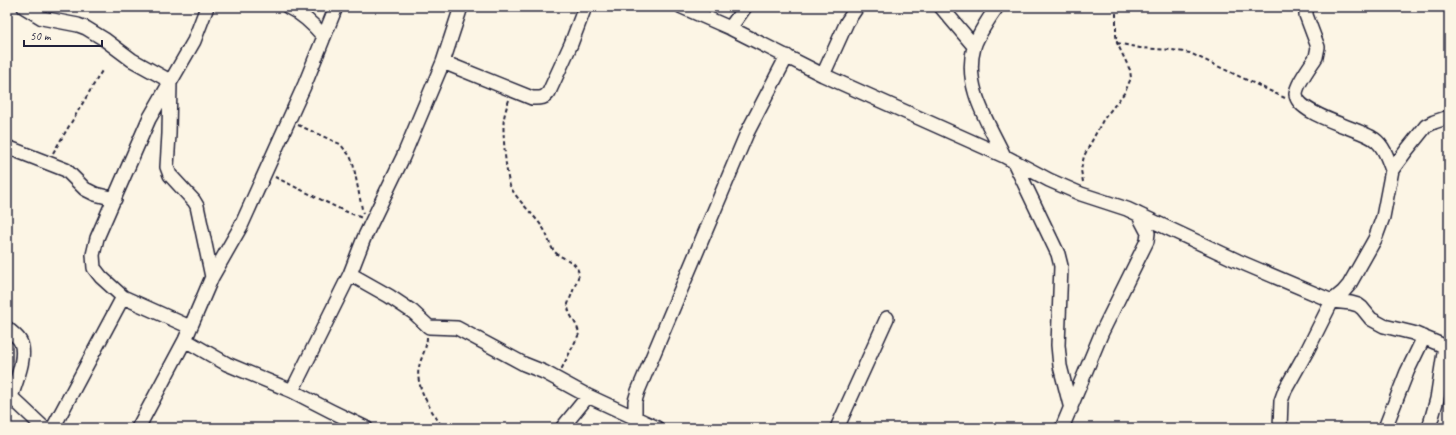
<svg xmlns="http://www.w3.org/2000/svg" width="1456" height="435" viewBox="0 0 1456 435" font-family="Caveat,sans-serif">
  <style>
    .lines { fill: none; stroke-linecap: round; stroke-linejoin: round }
    .minor-casing { stroke: #22223b; stroke-width: 16 }
    .path { stroke: #22223b; stroke-width: 2; stroke-dasharray: 4 3; stroke-linecap: butt }
    .minor { stroke: #fcf5e5; stroke-width: 13 }
  </style>
  <rect width="100%" height="100%" fill="#fcf5e5"/>
  <filter id="ink" filterUnits="userSpaceOnUse"><feTurbulence type="fractalNoise" baseFrequency=".025" numOctaves="2"/><feDisplacementMap in="SourceGraphic" scale="8" xChannelSelector="R" yChannelSelector="G"/><feConvolveMatrix kernelMatrix="1 2 1 2 8 2 1 2 1" color-interpolation-filters="sRGB"/></filter>
  <g filter="url(#ink)">
    <g class="lines">
      <g class="minor-casing">
        <path id="minor" d="M24 7 42 18 78 25 86 28 104 39 132 60 170 81 169 134 167 167 170 175 194 201 197 206 212 277
          M288 7C303 14 314 25 324 37
          M682 7 730 28 823 75 1004 156 1049 180 1081 194 1127 209 1238 261 1332 301 1351 303 1358 305 1362 308 1371 319 1384 326 1413 333 1449 348
          M941 7 974 46
          M997 7C991 15 976 38 974 47 963 86 988 122 1004 156
          M1306 7V15L1318 47 1316 57C1311 65 1296 85 1296 94 1297 115 1359 128 1374 139 1384 146 1388 159 1392 170
          M730 28 745 7
          M443 62 532 98C540 98 544 99 549 92L571 44 585 7
          M823 75 847 22 857 7
          M7 147 66 170 85 189 95 194 115 199
          M1014 162 1058 254 1061 266 1058 345 1060 366 1071 409
          M350 274 389 296 413 312 429 327 457 328 524 364 544 372 588 396 657 428
          M190 327 123 297 101 277 94 268 93 255 97 238 149 119 194 41 207 7
          M7 328C11 332 17 336 20 341 28 355 15 384 11 397
          M185 340 227 364 292 391 331 411 366 428
          M292 391 350 274 364 238 403 157 443 62 461 7
          M7 393 44 428
          M635 418V401L638 391 747 133 787 56
          M53 428 123 297
          M138 428 185 340 212 277 241 226 305 84 336 7
          M562 428 588 396
          M837 428 887 318
          M1062 428 1102 332 1147 241 1148 233 1138 214
          M1280 428 1281 401 1285 390 1308 349 1332 301 1343 292 1349 285 1375 239 1383 217 1392 170 1406 151 1426 126 1434 122 1449 117
          M1385 428 1407 372 1424 337
          M1429 428 1437 399 1445 346"/>
      </g>
      <path class="path" d="M1117 43 1140 48 1172 50 1190 53 1285 98
        M509 100C507 106 505 112 504 118 502 127 506 180 511 188 519 202 534 215 543 228 548 235 549 245 554 251 562 261 577 258 579 275L568 304C567 315 578 323 579 334L561 370
        M298 125 340 144 350 156 353 163 363 214
        M53 153 103 69
        M275 177 340 209 362 218
        M1083 182 1081 170 1084 156 1103 120 1125 92 1131 78 1130 70 1117 43 1116 35V7
        M427 337C427 348 421 357 419 367 414 386 433 413 443 428"/>
      <use href="#minor" class="minor"/>
    </g>
  </g>
  <rect width="1456" height="435" fill="none" stroke="#fcf5e5" stroke-width="24"/>
  <rect x="12" y="12" width="1432" height="411" fill="none" stroke="#22223b" stroke-width="1.5" filter="url(#ink)"/>
  <path d="M24 40v6h78v-6" fill="none" stroke="#22223b" stroke-width="2"/>
  <text x="30" y="40" font-size="12" fill="#22223b" stroke="#fcf5e5" stroke-width="3" paint-order="stroke">50 m</text>
</svg>
